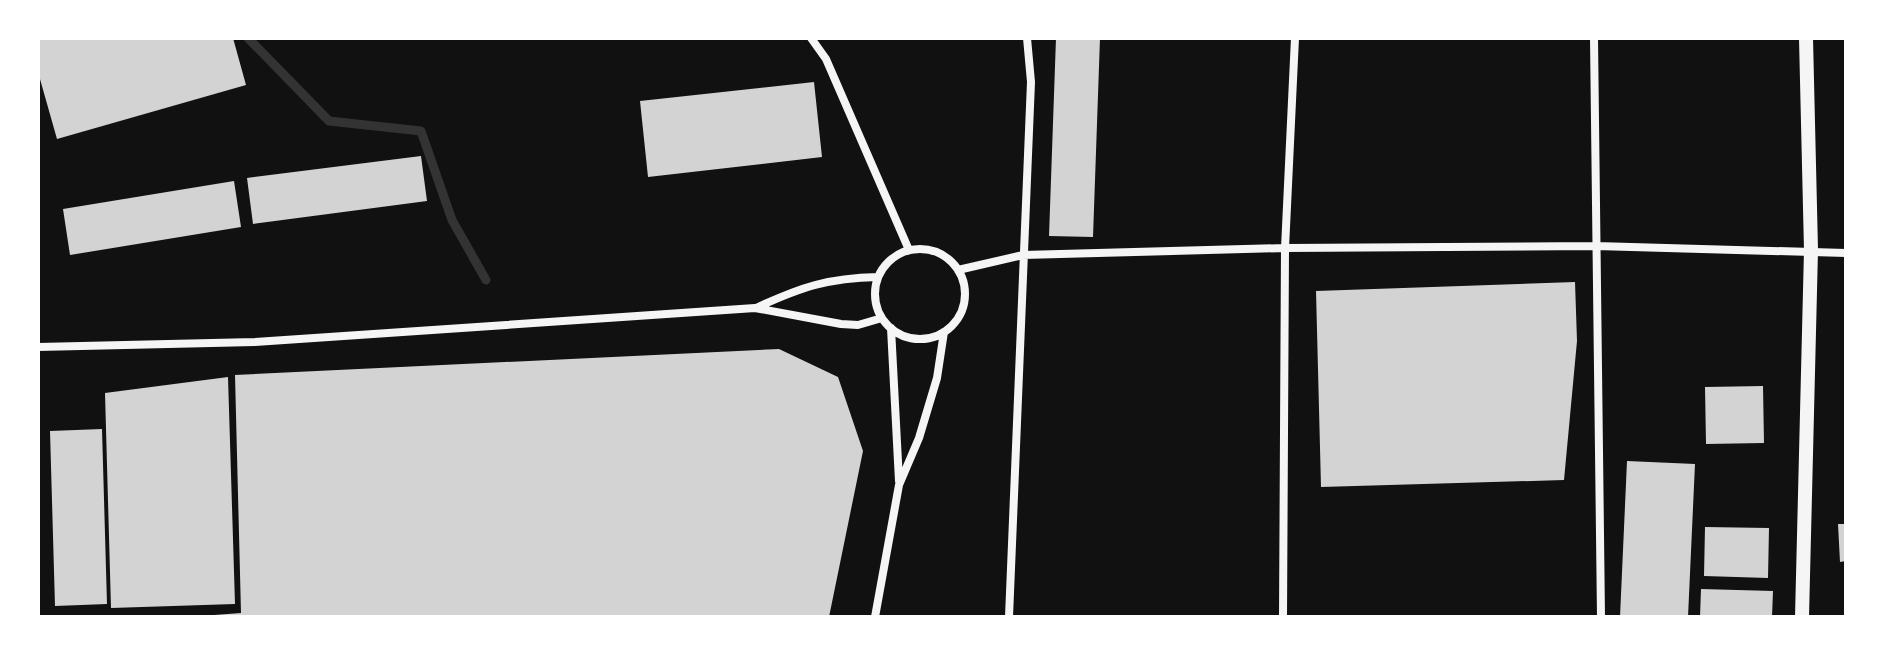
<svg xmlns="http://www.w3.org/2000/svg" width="1884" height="655" viewBox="0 0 1884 655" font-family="Mulish,sans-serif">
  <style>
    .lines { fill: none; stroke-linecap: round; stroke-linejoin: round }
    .stream { stroke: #333; stroke-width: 9 }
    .building { fill: #d3d3d3 }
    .minor { stroke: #f5f5f5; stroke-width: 8 }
    .tertiary { stroke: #f5f5f5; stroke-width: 14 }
  </style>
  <rect width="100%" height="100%" fill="#111"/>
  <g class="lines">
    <path class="stream" d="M248 38 329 121 421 131 452 220 486 280"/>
  </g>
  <path class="building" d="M42 38H233L246 85 57 139 38 72V39Z
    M1056 38H1100L1093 237 1049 236Z
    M814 82 822 157 648 177 640 101Z
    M421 156 427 201 253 224 247 178Z
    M234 181 241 227 70 255 63 209Z
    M1575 282 1577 341 1564 480 1321 487 1316 291Z
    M779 349 838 377 863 451 829 617H214V615L241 613 235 375Z
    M228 377 235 604 111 608 105 393Z
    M1763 386 1764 443 1706 444 1705 387Z
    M102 429 107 604 55 606 50 431Z
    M1627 461 1695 464 1688 617H1620Z
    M1838 524H1846V561L1840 562Z
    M1705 527 1769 528 1768 578 1704 576Z
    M1701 589 1773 591 1772 617H1700Z"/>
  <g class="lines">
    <path class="minor" d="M811 38 826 59 909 250
      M1594 38 1601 617
      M875 294a45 45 0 1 1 90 0a45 45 0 1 1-90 0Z
      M958 270 1023 255 1285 248 1596 246 1846 253
      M756 308C801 287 828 278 878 277
      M891 328 899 481
      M38 347 255 342 755 308 841 324 858 325 882 318
      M875 617 899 485 919 438 937 378 944 332
      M1009 617 1031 82 1027 38
      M1283 617 1285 248 1295 38"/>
    <path class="tertiary" d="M1802 617 1811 250 1806 38"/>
  </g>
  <rect width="1884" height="655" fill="none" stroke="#ffffff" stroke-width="80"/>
</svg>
